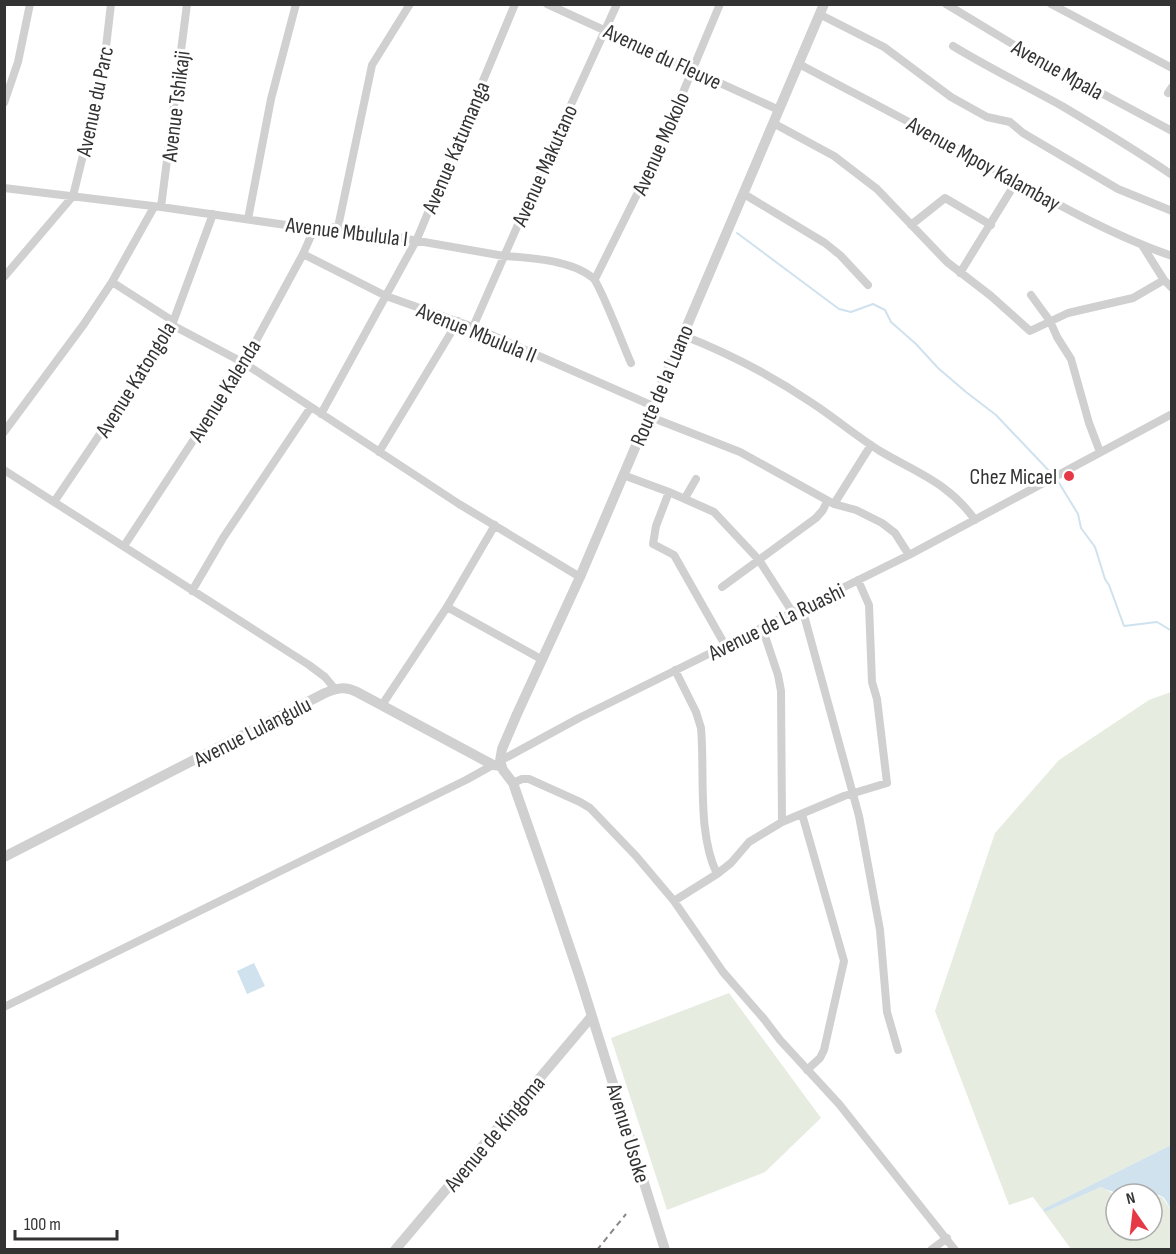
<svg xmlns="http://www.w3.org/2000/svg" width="1176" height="1254" viewBox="0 0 1176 1254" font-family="'Sofia Sans Condensed',sans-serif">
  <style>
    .green { fill: #e6ecdf }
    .water { fill: #cfe2ee }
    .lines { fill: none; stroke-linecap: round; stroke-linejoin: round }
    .stream { stroke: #cfe2ee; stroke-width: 2 }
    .minor { stroke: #d0d0d0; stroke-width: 8 }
    .tertiary { stroke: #d0d0d0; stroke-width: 10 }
    .rail { stroke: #888; stroke-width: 2; stroke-dasharray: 6 4.5; stroke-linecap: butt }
    .poi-dot { fill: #e63946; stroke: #fff; stroke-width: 2 }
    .labels { text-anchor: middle; stroke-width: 6; stroke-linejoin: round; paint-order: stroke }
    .street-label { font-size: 22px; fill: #333; stroke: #fff }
    .poi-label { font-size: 22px; fill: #333; stroke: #fff; text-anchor: end }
  </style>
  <rect width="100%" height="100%" fill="#fff"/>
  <path class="green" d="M1171 692V1145L1043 1209 1045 1212 1101 1187 1112 1193 1142 1194H1116V1230H1152V1195L1162 1197 1171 1210V1249H1071L1033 1197 1009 1205 935 1011 995 833 1059 760 1149 700Z
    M729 993 821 1118 765 1172 667 1210 611 1038Z"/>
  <path class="water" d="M254 963 265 986 247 994 237 971Z
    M1171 1145V1210C1169 1206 1166 1200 1163 1197 1150 1189 1121 1199 1101 1187L1045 1212 1043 1209Z"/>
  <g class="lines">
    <path class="stream" d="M737 233 839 309 851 312 873 304 885 310 891 322 916 344 938 368 966 392 996 415 1052 474
      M1056 478 1078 514 1081 528 1095 547 1105 579 1109 585 1124 626 1157 622 1172 631"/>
    <path class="minor" d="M547 4 779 110
      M946 4 1034 57 1172 131
      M1051 4 1172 68
      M819 14 884 47 951 97 987 117 1010 122 1023 133 1118 189 1172 211
      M953 46C989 68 1026 86 1062 106 1099 128 1136 150 1172 175
      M799 64C859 96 920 127 980 161 1041 195 1105 233 1172 256
      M1168 93 1172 87
      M4 103 18 62 30 4
      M773 123 834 156 877 189 947 262 991 296 1030 331 1068 313 1133 298 1164 280 1142 245
      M4 188 161 207 314 229 338 227 504 256C532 258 571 260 593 278 600 284 625 350 631 363
      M744 194 825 243 840 255 868 285
      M161 207 187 4
      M248 219 271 99 296 4
      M911 225 945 198 991 225
      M338 227 372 65 410 4
      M303 254 386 296 473 327 653 406
      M960 273 1016 182
      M4 277 73 196 98 94 106 47 111 4
      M595 279 658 152 720 4
      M1164 280 1172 288
      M112 282 173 321
      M1031 295 1050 321 1057 337 1071 359 1089 423 1100 452
      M172 325 244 363 459 504 580 577
      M473 327 564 120 617 4
      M682 335C728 353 771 375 812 403 835 418 856 436 880 451 917 473 949 483 975 520
      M321 414 417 239 515 4
      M648 416 740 452 834 504 856 510 882 523 895 533 909 555
      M4 432 84 324 112 282 154 207
      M379 452 458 321
      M4 470 309 665 325 677 335 689
      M623 475 669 492 714 512 759 560 793 613
      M669 492 656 526 653 544 674 555 725 645
      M685 498 696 479
      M54 502 148 363 172 325 213 214
      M834 504 871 445
      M124 546 244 363 303 254 314 229
      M722 587 816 518 823 510 827 501
      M192 591 223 538 311 407
      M447 607 541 659
      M802 608 859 816 880 930 887 1012 898 1050
      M762 627 778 675 781 691 782 822
      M675 670 696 712 701 728C705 773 697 833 717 874
      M382 705 447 607 495 525
      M500 761 579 718 909 555 1172 414
      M513 783 522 779H529L580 802 590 808 636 856 674 901 723 972 764 1019 780 1040 839 1104 955 1250
      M802 814 844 961 824 1050 820 1058 807 1070
      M674 901 717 874 731 863 749 842 782 822 844 796 887 783 877 699 872 682 869 605 858 580
      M4 1007 466 780 493 765
      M931 1250 947 1238"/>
    <path class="tertiary" d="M4 857 325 693C337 688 345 686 357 692L493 765 501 766
      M395 1250 592 1016
      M665 1250 580 978 547 880 513 783 503 770 500 761 502 749 517 714 580 577 824 4"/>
    <path class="rail" d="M597 1250 626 1214"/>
  </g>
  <circle class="poi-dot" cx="1069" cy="476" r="6"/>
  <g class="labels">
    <g class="street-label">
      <text transform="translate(663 56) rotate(25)" y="8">Avenue du Fleuve</text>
      <text transform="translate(1058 69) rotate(29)" y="8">Avenue Mpala</text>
      <text transform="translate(94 101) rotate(-78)" y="8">Avenue du Parc</text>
      <text transform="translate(175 106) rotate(-83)" y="8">Avenue Tshikaji</text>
      <text transform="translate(660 143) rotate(-66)" y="8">Avenue Mokolo</text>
      <text transform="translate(455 147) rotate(-67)" y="8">Avenue Katumanga</text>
      <text transform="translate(984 163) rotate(29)" y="8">Avenue Mpoy Kalambay</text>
      <text transform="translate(544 165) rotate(-66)" y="8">Avenue Makutano</text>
      <text transform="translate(347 231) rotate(7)" y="8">Avenue Mbulula I</text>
      <text transform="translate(477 332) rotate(22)" y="8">Avenue Mbulula II</text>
      <text transform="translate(135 379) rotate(-58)" y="8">Avenue Katongola</text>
      <text transform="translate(661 385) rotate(-67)" y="8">Route de la Luano</text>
      <text transform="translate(224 390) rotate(-58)" y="8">Avenue Kalenda</text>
      <text transform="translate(776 621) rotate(-26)" y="8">Avenue de La Ruashi</text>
      <text transform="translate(252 731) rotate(-27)" y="8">Avenue Lulangulu</text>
      <text transform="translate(494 1133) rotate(-50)" y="8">Avenue de Kingoma</text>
      <text transform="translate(629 1133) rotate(73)" y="8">Avenue Usoke</text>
    </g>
    <g class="poi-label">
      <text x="1057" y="484">Chez Micael</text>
    </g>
  </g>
  <rect width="1176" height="1254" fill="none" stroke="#333333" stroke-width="12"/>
  <g transform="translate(1134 1212) rotate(346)"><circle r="28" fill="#ffffff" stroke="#adadad" stroke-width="1.5"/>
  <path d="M0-4.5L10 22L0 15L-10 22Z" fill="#e63946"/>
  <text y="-9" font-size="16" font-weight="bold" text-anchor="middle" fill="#333333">N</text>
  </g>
  <path d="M15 1230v9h102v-9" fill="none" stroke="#333333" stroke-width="3"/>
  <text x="24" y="1230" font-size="18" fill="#333333" stroke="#ffffff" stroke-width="4.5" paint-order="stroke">100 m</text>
</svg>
